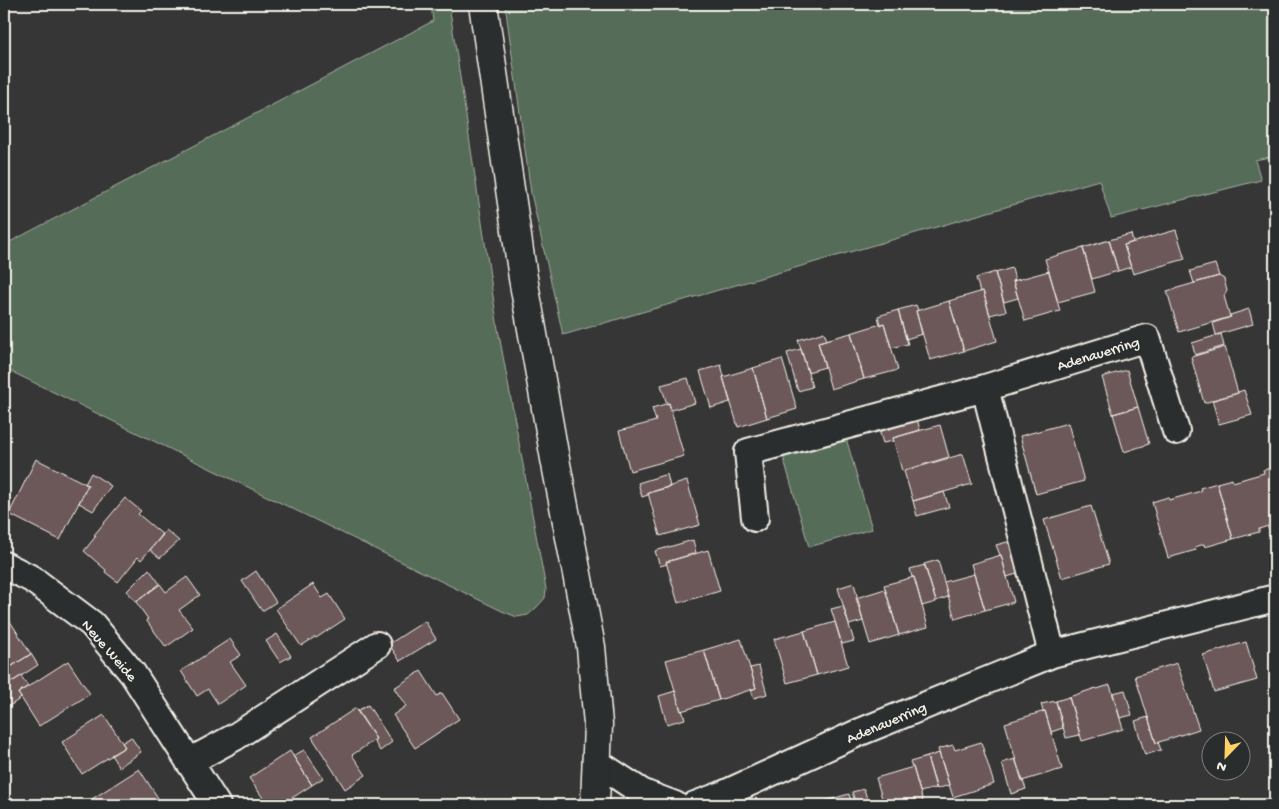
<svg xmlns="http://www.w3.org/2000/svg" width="1279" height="809" viewBox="0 0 1279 809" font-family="'Gochi Hand',sans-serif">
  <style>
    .green { fill: #546c59; stroke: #a4aea0 }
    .building { fill: #6c5959; stroke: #f4f1e8 }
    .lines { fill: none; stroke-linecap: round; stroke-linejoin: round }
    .minor-casing { stroke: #f4f1e8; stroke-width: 30 }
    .tertiary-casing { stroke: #f4f1e8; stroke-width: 31 }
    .minor { stroke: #2a2d2e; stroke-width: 26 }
    .tertiary { stroke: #2a2d2e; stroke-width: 28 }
    .labels { text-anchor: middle; stroke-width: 4; stroke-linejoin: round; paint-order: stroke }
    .street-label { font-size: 15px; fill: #f4f1e8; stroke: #2a2d2e }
  </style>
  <rect width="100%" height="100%" fill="#373637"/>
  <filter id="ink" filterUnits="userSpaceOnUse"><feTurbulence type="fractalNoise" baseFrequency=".02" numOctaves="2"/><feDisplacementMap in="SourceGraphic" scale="10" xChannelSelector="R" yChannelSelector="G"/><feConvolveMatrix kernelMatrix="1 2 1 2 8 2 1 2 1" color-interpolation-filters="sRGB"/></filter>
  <g filter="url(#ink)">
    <path class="green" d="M431 4H449L498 329 546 589 545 598 537 607 528 615 517 617 502 611 4 368V245L433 21Z
      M505 4H1275V156L1255 160 1261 180 1111 218 1099 180 563 335 531 193Z
      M846 438 872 529 809 547 783 456Z"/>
    <path class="building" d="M1176 230 1185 259 1133 274 1124 245Z
      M1131 234 1133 242 1124 245 1131 267 1118 271 1109 240Z
      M1109 240 1118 271 1092 279 1083 248Z
      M1083 248 1095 292 1058 302 1045 259Z
      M1215 264 1219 276 1194 283 1190 271Z
      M1012 268 1015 281H1013L1018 298 1004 302 995 273Z
      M1049 271 1060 311 1025 321 1013 281Z
      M995 272 1006 311 990 315 983 291 980 292 976 278Z
      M1219 276 1224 279 1227 291 1224 296 1230 317 1179 332 1167 291Z
      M983 291 997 341 964 351 949 301Z
      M949 301 964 351 930 360 916 311Z
      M916 305 918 310 916 311 922 334 906 339 898 310Z
      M1249 309 1253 324 1216 335 1213 323 1231 317 1230 315Z
      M898 310 908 344 891 348 884 323 880 325 878 316Z
      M884 323 898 370 864 379 851 333Z
      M824 332 827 340 818 342 825 367 808 372 798 340Z
      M851 333 864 379 831 389 818 342Z
      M1221 334 1224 346 1195 355 1192 343Z
      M1225 347 1238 393 1204 403 1191 357Z
      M801 349 812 387 798 391 787 353Z
      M782 359 797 409 767 418 753 368Z
      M721 365 724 376 723 377 730 402 711 408 700 371Z
      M753 368 767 418 738 427 723 377Z
      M1127 370 1138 407 1113 414 1102 377Z
      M688 378 695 403 671 410 669 403 667 404 661 385Z
      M1244 390 1252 415 1219 424 1212 400 1238 393V392Z
      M669 403 684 456 630 471 619 431 656 421 652 408Z
      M1138 407 1149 444 1124 452 1113 414Z
      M917 419 920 430 893 438V441L883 443 879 430Z
      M1068 423 1084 481 1036 494 1020 436Z
      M940 425 949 457 902 471 893 438Z
      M963 454 972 484 913 501 904 471Z
      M36 459 88 485 60 540 9 514Z
      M1275 467V527L1268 529V526L1259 529V532L1233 539 1217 483 1232 479 1233 482 1264 473 1263 470Z
      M91 473 111 486 93 511 79 503 88 485 85 484Z
      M667 474 670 487 648 493V495L642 497 638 483Z
      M687 481 700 525 660 536 648 493Z
      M1217 483 1233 539 1205 547 1204 544 1195 547 1196 550 1168 558 1152 502 1168 497 1169 500 1201 491 1200 488Z
      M944 492 949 507 917 516 913 501Z
      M125 498 141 511 138 514 163 535 141 560 138 557 118 582 105 572 106 570 84 551 96 536 94 535Z
      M1091 506 1109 564 1062 578 1044 520Z
      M166 530 179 541 160 558 150 550Z
      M693 540 696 553 666 562 667 564 660 566 655 551Z
      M1011 541 1020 573 1007 577 1001 555H1000L996 545Z
      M708 550 720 591 678 603 666 562Z
      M1001 555 1014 602 985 610 971 564Z
      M938 560 948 597 936 601 924 564Z
      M925 565 936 602 922 606 914 577H912L910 569Z
      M149 569 160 584 136 602 127 591Z
      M256 571 276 602 262 611 242 581Z
      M974 574 985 610 955 619 944 582Z
      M187 577 200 595 179 610 193 628 166 647 146 620 148 619 136 602 160 584 166 592Z
      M914 577 928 627 899 635 884 585Z
      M854 583 863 621 849 625 838 588Z
      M313 584 322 598 329 594 345 619 316 638 315 637 301 646 276 609Z
      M885 589 899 635 870 644 856 598Z
      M843 606 854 641 842 644 831 609Z
      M4 612 31 654 4 671Z
      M425 621 436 639 400 661 389 644Z
      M835 622 848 666 817 675 804 631Z
      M804 631 817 675 787 683 774 639Z
      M277 634 291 656 280 662 266 641Z
      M230 639 241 655 230 662 246 685 218 704 208 689 197 696 181 671Z
      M741 639 756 688 719 700 704 650Z
      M1246 642 1257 680 1214 692 1203 655Z
      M704 650 719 700 681 711 666 660Z
      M31 654 38 665 4 687V671Z
      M68 661 90 694 39 726 18 693Z
      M1177 663 1199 729 1156 743 1135 676Z
      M759 666 767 694 754 698 751 690 756 688 750 668Z
      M421 671 437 696 442 693 459 719 415 748 393 715 406 706 394 688Z
      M21 676 28 686 18 693 21 698 4 710V687Z
      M1110 685 1123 729 1082 741 1069 697 1096 688 1097 689Z
      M1125 690 1132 715 1120 718 1113 693Z
      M675 691 681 711 682 710 685 719 667 724 659 696Z
      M1069 697 1080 735 1066 738 1056 701Z
      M1056 701 1063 728 1051 732 1045 711H1043L1041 704Z
      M368 705 392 742 380 751 374 741 376 739 357 711Z
      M356 708 376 739 352 755 366 775 345 789 312 737Z
      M1045 711 1062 769 1022 781 1005 723Z
      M104 715 125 747 82 774 62 742Z
      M1148 717 1156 743 1158 742 1161 750 1145 755 1135 721Z
      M131 737 141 752 119 767 111 755 125 747 122 743Z
      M981 742 994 784 953 797 938 749 953 745 955 750Z
      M304 750 323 778 312 785 293 756Z
      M290 751 312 785 292 798 297 805H268L249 778Z
      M939 753 949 785 937 789 927 757Z
      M927 757 936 788 920 792 913 767H912L910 762Z
      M1015 759 1026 789 1011 794 1002 763Z
      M913 767 924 805H884L876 778Z
      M139 769 160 801 154 805H96L92 799Z
      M864 789 869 805H856L852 792Z
      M849 794 852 805H814V804Z
      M475 797 480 805H462Z"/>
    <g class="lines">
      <g class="minor-casing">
        <path id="minor" d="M985 388 1052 654
          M755 518 748 452 985 388 1147 338 1176 431
          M4 565 32 579 92 624 133 674 217 805
          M189 762 235 737 377 645
          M596 762 643 793 675 805
          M695 805 722 795 860 732 1052 654 1275 598"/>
      </g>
      <g class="tertiary-casing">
        <path id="tertiary" d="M483 4 523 278 555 459 591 647 598 724 595 805"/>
      </g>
      <use href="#minor" class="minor"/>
      <use href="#tertiary" class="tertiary"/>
    </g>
  </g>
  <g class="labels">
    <g class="street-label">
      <text transform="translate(1098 353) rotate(-17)" y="5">Adenauerring</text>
      <text transform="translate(110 650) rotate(49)" y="5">Neue Weide</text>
      <text transform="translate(886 722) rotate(-23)" y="5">Adenauerring</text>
    </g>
  </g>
  <rect width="1279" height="809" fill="none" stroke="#2a2d2e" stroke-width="20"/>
  <rect x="10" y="10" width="1259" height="789" fill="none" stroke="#f4f1e8" stroke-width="2" filter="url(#ink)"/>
  <g transform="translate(1226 756) rotate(203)"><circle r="24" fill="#2a2d2e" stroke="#7b7b78"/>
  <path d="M0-4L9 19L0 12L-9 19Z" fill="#ffd166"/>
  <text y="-8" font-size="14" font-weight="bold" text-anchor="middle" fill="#f4f1e8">N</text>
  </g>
</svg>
